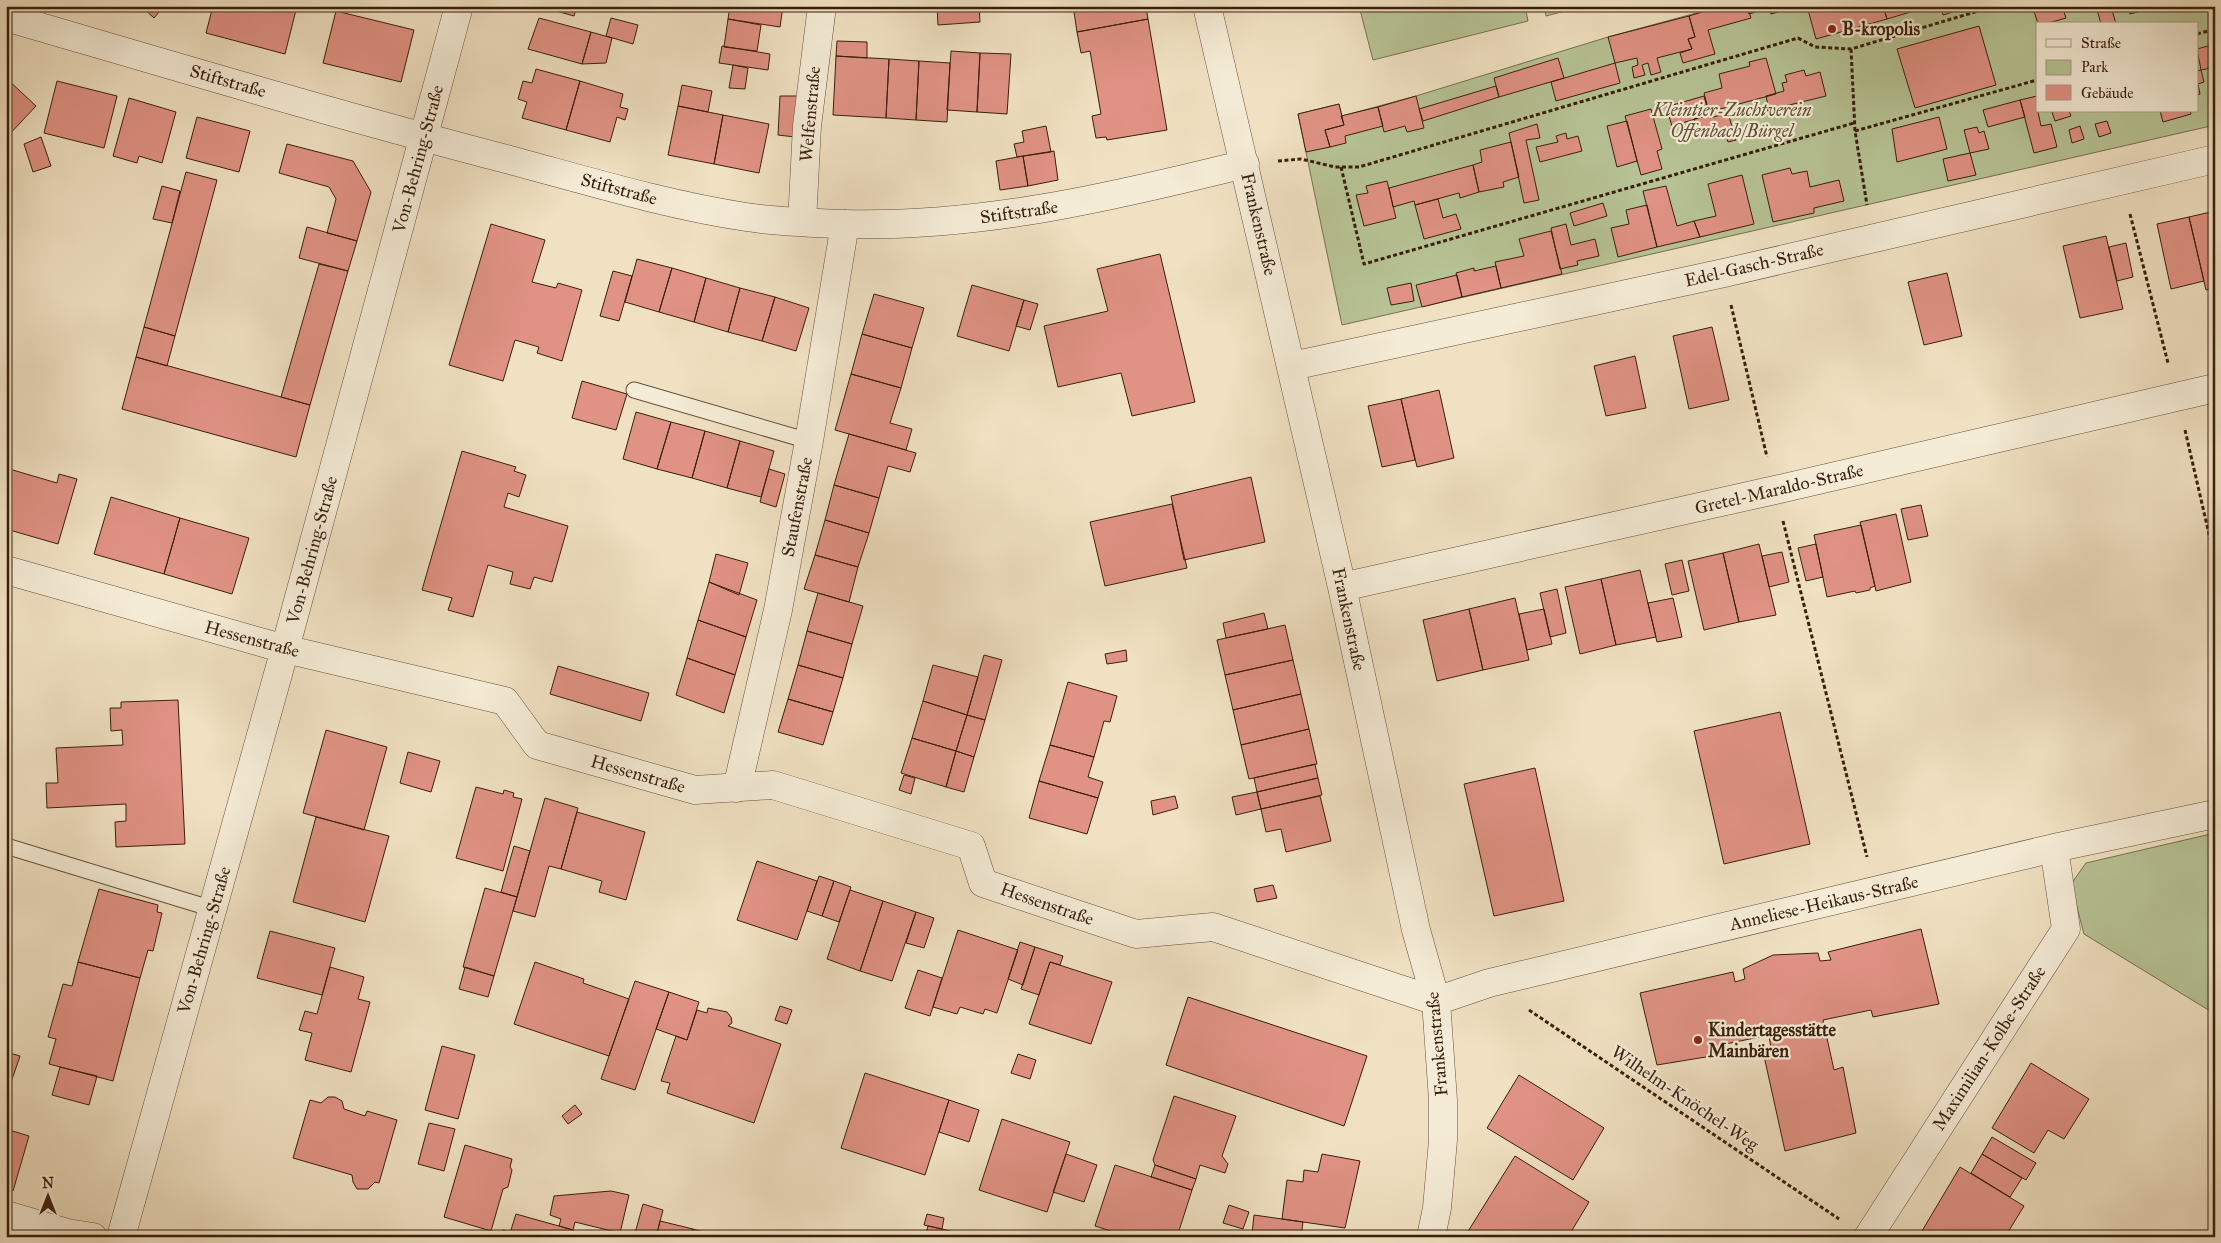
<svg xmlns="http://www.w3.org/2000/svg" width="2221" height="1243" viewBox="0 0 2221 1243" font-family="'IM FELL Great Primer',serif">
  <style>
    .green { fill: #b7c395; stroke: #787051; fill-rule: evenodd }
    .building { fill: #e09284; stroke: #391e0d }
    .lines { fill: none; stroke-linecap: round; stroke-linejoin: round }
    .lane-casing { stroke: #674f3a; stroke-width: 17 }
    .street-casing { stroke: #674f3a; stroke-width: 29 }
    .path { stroke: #391e0d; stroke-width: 3; stroke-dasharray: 4 2.5; stroke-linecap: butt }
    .lane { stroke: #f5ecd7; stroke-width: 15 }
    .street { stroke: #f5ecd7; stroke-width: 28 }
    .poi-dot { fill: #8f2418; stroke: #f5ecd7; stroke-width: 2 }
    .labels { text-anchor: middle; stroke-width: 4.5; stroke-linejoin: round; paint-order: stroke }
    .poi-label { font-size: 18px; font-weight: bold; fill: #391e0d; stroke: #f5ecd7; text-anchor: start }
    .street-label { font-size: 18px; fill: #391e0d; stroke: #f5ecd7 }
    .park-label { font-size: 18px; font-style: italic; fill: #5f5036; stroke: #f5ecd7 }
  </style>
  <rect width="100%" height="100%" fill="#f0e1c2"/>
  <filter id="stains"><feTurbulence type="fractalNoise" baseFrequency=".004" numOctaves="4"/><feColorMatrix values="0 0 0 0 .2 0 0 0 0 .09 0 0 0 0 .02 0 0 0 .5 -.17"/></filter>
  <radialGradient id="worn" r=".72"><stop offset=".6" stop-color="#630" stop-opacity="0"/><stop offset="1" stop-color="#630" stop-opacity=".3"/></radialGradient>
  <path class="green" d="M1359 6H1525L1528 21 1373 60Z
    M1544 6H1584L1546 16Z
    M1722 6H2215V125L1342 325 1298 114 1339 104 1342 116 1416 96 1608 37ZM2037 24H2197V111H2037Z
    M2215 833V1014L2084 934 2071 884 2086 863Z"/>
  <path class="building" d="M141 6H164L154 18Z
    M213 6H297L285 54 206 33Z
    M538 6H577L574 16Z
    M730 6H783L780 27 728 19Z
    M937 6H979L980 22 938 25Z
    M1081 6H1146L1148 19 1077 32 1074 12 1081 11Z
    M1722 6H1747L1751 18 1708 30 1715 54 1683 63 1680 53 1692 49 1688 39 1695 37 1689 16Z
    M1747 6H1781L1782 11 1771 14 1769 8 1749 14Z
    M1807 6H1883L1887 19 1816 39Z
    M1883 6H1931L1887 19Z
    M1941 6H1971L1943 15Z
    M2039 6H2062L2066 18 2045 24H2038L2033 8Z
    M2096 6H2111L2116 24H2101Z
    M2128 6H2156V7L2130 14Z
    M336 11 414 30 401 82 323 63Z
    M1689 16 1695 37 1688 39 1692 49 1657 58 1661 72 1651 75 1648 63 1642 65 1645 75 1634 78 1632 67 1638 65 1637 58 1615 63 1608 37Z
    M539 18 591 32 582 64 528 49Z
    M611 18 638 25 633 44 606 36Z
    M728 19 761 25 757 51 724 47Z
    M1148 19 1167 130 1107 140 1106 137 1096 138 1092 116 1101 114 1090 51 1081 53 1077 32Z
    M1979 26 1996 85 1915 108 1897 49Z
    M591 32 612 38 606 63 582 64Z
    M837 41 867 42V58L836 56Z
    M2215 44V67L2201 70 2197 49Z
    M722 46 770 54 768 70 719 63Z
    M951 51 980 53 977 112 947 110Z
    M980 53 1011 54 1007 114 977 112Z
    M836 56 889 59 886 118 833 115Z
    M1558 58 1564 78 1499 97 1494 78Z
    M1766 58 1776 94 1709 112 1704 93 1722 88 1719 74 1750 66 1749 62Z
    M889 59 919 61 916 120 886 118Z
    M919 61 950 63 947 122 916 120Z
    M1615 63 1620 83 1556 101 1551 82Z
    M733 65 748 68 745 89 729 88Z
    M536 69 580 81 566 130 522 118 527 102 518 99 523 81 532 83Z
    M1804 70 1806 76 1820 72 1826 96 1769 110 1766 96 1784 91 1782 83 1787 82 1785 75Z
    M2201 70 2204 82 2198 84 2200 94 2197 95V71Z
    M6 78 36 106 6 138Z
    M57 81 117 96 104 148 44 133Z
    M580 81 623 94 620 107 628 109 625 120 617 117 610 142 566 130Z
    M682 85 712 91 708 112 678 106Z
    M1496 86 1499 97 1423 121 1419 109Z
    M780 96H797L795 137 778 135Z
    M1416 96 1424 128 1407 132 1405 126 1384 132 1378 107Z
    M1704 96 1709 115 1672 126 1666 107Z
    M2037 96V111H2040L2038 112 2041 126 2051 124 2057 147 2034 153 2020 100Z
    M129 98 176 112 162 163 139 156 137 163 113 156Z
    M2020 100 2025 117 1988 127 1983 110Z
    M1339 104 1344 125 1325 130 1330 147 1306 152 1298 114Z
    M678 106 723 115 714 164 668 155Z
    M1378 107 1383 126 1345 136 1346 143 1330 147 1325 130 1344 125 1341 116Z
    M1651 109 1662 149 1657 151 1662 169 1641 175 1625 116Z
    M2056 111H2069L2071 116 2055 121 2052 112Z
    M2160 111H2190L2191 114 2163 122Z
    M1728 113 1736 140 1728 142 1725 132 1700 139 1694 119 1709 115 1710 118Z
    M723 115 769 124 759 173 714 164Z
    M197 117 250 131 239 172 186 158Z
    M1939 117 1947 149 1897 162 1892 129Z
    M1627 121 1637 161 1617 167 1607 126Z
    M2107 121 2111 133 2099 137 2095 124Z
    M1537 124 1540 138 1526 140 1539 200 1524 203 1509 133Z
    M1046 126 1051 152 1017 157 1014 144 1024 142 1022 131Z
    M2080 126 2084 139 2072 143 2069 130Z
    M1977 127 1979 133 1984 131 1989 149 1970 153 1964 130Z
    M1566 133 1567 139 1578 136 1582 151 1540 162 1536 147 1558 142 1556 136Z
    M41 137 51 166 33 172 24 144Z
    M1511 142 1519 177 1503 182 1504 187 1479 192 1473 165 1482 162 1480 150Z
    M287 144 353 161 371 192 357 241 327 233 336 199 329 187 279 173Z
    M1054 151 1058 180 1028 186 1023 156Z
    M1970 153 1976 175 1948 181 1943 159Z
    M1023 156 1028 186 1000 190 996 161Z
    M1473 165 1479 192 1460 198 1459 193 1415 205 1414 201 1393 207 1389 188Z
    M1790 168 1792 174 1807 171 1810 187 1839 180 1844 201 1814 208V213L1773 222 1762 175Z
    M186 172 217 180 175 336 144 327Z
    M1742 175 1754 224 1700 237 1694 221 1716 216 1708 184Z
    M1387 181 1396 218 1364 226 1356 195 1368 193 1366 186Z
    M162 186 180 191 172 223 153 219Z
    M1666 186 1677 226 1694 221 1700 237 1657 247 1643 191Z
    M1438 199 1443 218 1456 214 1461 229 1424 239 1415 205Z
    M1603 203 1607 216 1574 226 1570 213Z
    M1647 205 1657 247 1618 257 1611 228 1629 224 1626 210Z
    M2215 211V289L2206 290 2189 217Z
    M2189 217 2204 281 2171 289 2157 224Z
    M491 224 545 240 532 282 556 288 558 283 582 290 562 361 537 353 539 347 515 340 503 381 449 365Z
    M1566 224 1571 245 1595 239 1599 256 1577 261 1578 265 1560 269 1551 228Z
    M307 227 357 241 348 271 299 258Z
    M1551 231 1562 274 1501 288 1495 262 1524 256 1519 239Z
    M2106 236 2123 309 2080 318 2063 246Z
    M2126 243 2133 277 2117 281 2109 247Z
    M1160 254 1195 402 1132 416 1121 373 1058 387 1044 326 1108 311 1097 269Z
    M637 259 672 268 659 312 625 302Z
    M319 264 348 271 310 405 281 397Z
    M1496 266 1501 288 1462 297 1456 273 1474 268V271Z
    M672 268 706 278 694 322 659 312Z
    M613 271 632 276 619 321 600 316Z
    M1947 273 1962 336 1924 345 1908 282Z
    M1457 275 1462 297 1422 307 1416 285Z
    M706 278 740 288 728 332 694 322Z
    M1411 283 1414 301 1391 305 1387 288Z
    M972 285 1024 300 1009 351 957 336Z
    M740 288 775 297 762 341 728 332Z
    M874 294 924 308 912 348 862 334Z
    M775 297 809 308 796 351 762 341Z
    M1024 300 1038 304 1030 330 1016 326Z
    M144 327 175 336 167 366 136 357Z
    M1712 327 1729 400 1689 409 1673 336Z
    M862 334 912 348 901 388 851 374Z
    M1635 356 1646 408 1606 416 1594 366Z
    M136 357 310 405 296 457 122 409Z
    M851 374 901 388 890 423 912 429 906 450 835 430Z
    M582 381 627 394 616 430 572 418Z
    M1439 390 1454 458 1417 467 1401 399Z
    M1401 399 1415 460 1382 467 1368 406Z
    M636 412 671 422 657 469 623 459Z
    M671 422 705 431 692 478 657 469Z
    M705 431 740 441 727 488 692 478Z
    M849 434 916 453 910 472 888 466 879 498 834 485Z
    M2215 437V458L2210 438Z
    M740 441 774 451 761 497 727 488Z
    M462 451 516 467 514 471 526 475 519 497 508 493 504 507 568 526 552 582 534 577 530 589 510 584 513 572 488 565 473 617 448 610 452 598 422 590Z
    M6 468 57 483 59 474 77 479 58 544 6 529Z
    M769 469 785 474 776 507 760 502Z
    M1251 477 1265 542 1184 560 1171 496Z
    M834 485 879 498 869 533 825 520Z
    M111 497 180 518 164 574 94 554Z
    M1172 504 1187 568 1105 586 1090 522Z
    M1921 505 1928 536 1908 540 1901 509Z
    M1896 514 1911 582 1876 591 1860 522Z
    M180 518 249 538 232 594 164 574Z
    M825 520 869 533 858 567 815 555Z
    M1861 525 1875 586 1870 588V590L1856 593 1855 591 1827 597 1814 535Z
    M1759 544 1776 615 1739 622 1723 553Z
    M1816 544 1823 577 1806 581 1798 548Z
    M1782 552 1789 582 1769 587 1762 556Z
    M1723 553 1739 622 1704 630 1688 561Z
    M716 554 748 563 739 595 709 582Z
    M815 555 858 567 849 602 804 589Z
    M1682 560 1689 591 1672 595 1665 564Z
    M1640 570 1656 637 1616 645 1601 579Z
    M1601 579 1616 645 1580 654 1565 587Z
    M709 582 757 600 746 637 698 620Z
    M1557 589 1566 633 1550 637 1540 593Z
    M818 593 863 606 852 644 807 631Z
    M1515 598 1529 660 1483 670 1469 609Z
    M1673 598 1682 637 1657 642 1648 603Z
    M1469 609 1483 670 1437 681 1423 620Z
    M1544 609 1552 644 1527 650 1519 614Z
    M1264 613 1268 629 1226 638 1223 623Z
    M698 620 746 637 735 675 687 658Z
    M1285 625 1293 660 1225 675 1217 640Z
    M807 631 852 644 843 678 798 665Z
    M1126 650 1127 661 1107 664 1105 654Z
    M984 655 1002 660 985 720 967 715Z
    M687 658 735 675 724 713 676 695Z
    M1293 660 1301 694 1233 710 1225 675Z
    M798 665 843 678 833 712 788 699Z
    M933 665 978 677 967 715 923 701Z
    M558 666 649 693 641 721 550 694Z
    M1068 682 1117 696 1110 722 1104 721 1094 757 1050 745Z
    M1301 694 1309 729 1241 745 1233 710Z
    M788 699 833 712 823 745 778 732Z
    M178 700 185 844 116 847 115 822 126 821V804L47 808 46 783H58L56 748 123 745 122 730 111 731 110 708H121V702Z
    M923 701 967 715 956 751 912 738Z
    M1780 712 1810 844 1724 864 1694 731Z
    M967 715 985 720 974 757 956 751Z
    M1309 729 1317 764 1249 779 1241 745Z
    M326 730 387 747 364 830 303 813Z
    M912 738 956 751 946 787 901 773Z
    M1050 745 1094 757 1088 777 1103 782 1098 798 1039 781Z
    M956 751 974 757 964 792 946 787Z
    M408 752 440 761 431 792 400 783Z
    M1315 764 1318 778 1257 792 1254 778Z
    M1535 768 1564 901 1494 916 1464 784Z
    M904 775 915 778 911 794 899 790Z
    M1318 778 1322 795 1261 809 1257 792Z
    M1039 781 1098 798 1087 834 1029 818Z
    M476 787 503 794 504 790 514 793 513 797 522 799 503 871 456 858Z
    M1257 792 1261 809 1236 815 1232 797Z
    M1175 796 1178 808 1153 815 1151 801Z
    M1320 796 1331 841 1286 852 1281 829 1266 832 1261 809Z
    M545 798 578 808 561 869 549 866 535 917 513 911Z
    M577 812 645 832 626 900 599 892 602 881 561 869Z
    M316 817 389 836 365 922 293 902Z
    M514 846 530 851 517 897 501 892Z
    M757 861 817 881 797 940 737 920Z
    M819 876 834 881 822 916 807 911Z
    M834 881 851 887 839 922 822 916Z
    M1273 885 1277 898 1257 902 1254 889Z
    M485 888 517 897 494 976 463 967Z
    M99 889 158 905 157 912 162 913 153 951 148 950 140 978 78 962Z
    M850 890 883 901 860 971 827 959Z
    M883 901 916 912 892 981 860 971Z
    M916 912 934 918 924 948 906 943Z
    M1921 929 1939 1004 1873 1017 1871 1010 1823 1020 1834 1070 1843 1067 1856 1133 1785 1151 1764 1056H1772L1769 1035 1721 1045 1724 1054 1657 1065 1640 993 1733 972 1735 982 1745 979 1743 969 1773 955 1818 953 1820 961 1831 960 1828 952Z
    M958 930 1018 950 997 1013 985 1009 983 1014 960 1007 957 1014 933 1007Z
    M270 931 335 948 322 995 257 978Z
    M1020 942 1035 947 1023 985 1008 979Z
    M1035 947 1063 956 1060 965 1050 962 1039 995 1021 989Z
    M78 962 140 978 113 1081 49 1064 56 1039 48 1037 63 984 72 986Z
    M535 962 584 979 583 983 629 999 609 1056 514 1024Z
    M1050 962 1112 982 1091 1044 1029 1024Z
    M330 967 364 977 358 999 370 1002 351 1072 305 1060 312 1033 299 1030 305 1011 317 1014Z
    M465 967 494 976 488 997 459 989Z
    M918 970 942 978 930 1016 905 1008Z
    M635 981 669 992 635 1090 601 1079Z
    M669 992 699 1002 687 1040 656 1029Z
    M1188 997 1367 1056 1344 1126 1166 1065Z
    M780 1006 792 1010 787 1024 775 1020Z
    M708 1008 727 1012 731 1017 732 1023 728 1026 781 1044 754 1123 667 1093 670 1083 661 1081 676 1036 687 1040 697 1010 707 1013Z
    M442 1046 475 1055 458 1119 425 1110Z
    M6 1052 20 1056 6 1097Z
    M1018 1054 1036 1060 1030 1079 1011 1073Z
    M2031 1063 2089 1099 2064 1139 2048 1130 2034 1153 1992 1128Z
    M60 1067 97 1076 89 1105 52 1095Z
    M865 1073 949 1100 925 1175 841 1148Z
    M1519 1075 1604 1128 1573 1180 1487 1128Z
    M1174 1096 1236 1116 1222 1156 1228 1164 1225 1173 1200 1165 1196 1179 1155 1165 1153 1160Z
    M328 1097H335L342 1101 344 1109 365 1116 367 1111 397 1120 379 1183 375 1182 368 1189H357L353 1182 352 1175 293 1158 310 1100 321 1103Z
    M949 1100 979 1110 969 1142 939 1132Z
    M575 1105 582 1114 568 1124 562 1116Z
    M1002 1119 1070 1142 1047 1212 979 1190Z
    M429 1123 455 1129 444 1171 418 1164Z
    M6 1129 29 1136 13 1191 6 1189Z
    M1992 1137 2036 1163 2026 1180 1982 1154Z
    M465 1145 512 1159 510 1167 512 1170 508 1187 503 1189 491 1231 444 1217Z
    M1066 1154 1097 1165 1084 1202 1053 1192Z
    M1322 1154 1360 1161 1345 1228 1282 1219 1287 1180 1303 1182 1304 1170 1318 1172Z
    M1982 1154 2022 1178 2010 1197 1971 1173Z
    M1515 1156 1589 1202 1568 1237H1474L1467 1233Z
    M1115 1165 1192 1190 1177 1237H1130L1095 1226Z
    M1155 1165 1196 1179 1192 1190 1151 1177Z
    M1960 1167 2024 1206 2005 1237 1919 1236Z
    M611 1191 629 1195 620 1233 575 1222 573 1230 559 1226 561 1219 550 1215 554 1196Z
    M643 1204 663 1210 656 1237H634Z
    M1229 1205 1249 1212 1243 1229 1223 1223Z
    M516 1214 573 1230 571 1237H501L503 1230 510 1233Z
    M927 1214 944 1218 942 1229 924 1225Z
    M1254 1215 1303 1222 1301 1237H1270L1252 1234Z
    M660 1221 693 1229 691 1237H656Z
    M928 1226 942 1229 972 1237H925Z
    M693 1229 721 1237H691Z"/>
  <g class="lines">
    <g class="lane-casing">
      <path id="lane" d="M634 390 809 441
        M6 846 213 909"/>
    </g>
    <g class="street-casing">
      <path id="street" d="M1207 6 1342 587 1416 930 1436 1001 1443 1100V1140L1437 1208 1431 1237
        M6 17C174 66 341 116 510 160 588 181 667 205 746 217 778 222 810 223 842 224 980 228 1112 197 1245 164
        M802 222 807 126 822 6
        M1292 366 1724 273 2215 159
        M6 570 285 649 505 701 537 745 695 790 773 785 971 846 983 883 1136 934 1213 927 1436 1001 1489 983 2054 848 2215 814
        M1342 587 1775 490 2215 388
        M737 788 778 610 809 441 845 224
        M6 1215 67 1233 93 1237
        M121 1237 285 649 459 6
        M1868 1237 2066 929 2054 848"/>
    </g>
    <path class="path" d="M2197 34 2215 29
      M1851 49 1855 131 1867 205
      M1855 131 2037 80
      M1278 161 1301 159 1335 167H1359L1798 38 1815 47 1851 49 1995 6
      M1341 167 1364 264 1854 123
      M2130 214 2168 363
      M1731 305 1767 457
      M2185 430 2215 560
      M1783 521 1867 857
      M1529 1010 1839 1219"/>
    <use href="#lane" class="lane"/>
    <use href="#street" class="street"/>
  </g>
  <g class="poi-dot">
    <circle cx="1832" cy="29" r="5"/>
    <circle cx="1698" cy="1040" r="5"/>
  </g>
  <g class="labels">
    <g class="poi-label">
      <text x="1842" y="35">B-kropolis</text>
      <text x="1708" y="1036">Kindertagesstätte<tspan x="1708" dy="21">Mainbären</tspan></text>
    </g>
    <g class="street-label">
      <text transform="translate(228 81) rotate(16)" y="6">Stiftstraße</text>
      <text transform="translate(810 114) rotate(-85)" y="6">Welfenstraße</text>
      <text transform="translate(418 159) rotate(-75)" y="6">Von-Behring-Straße</text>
      <text transform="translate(619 189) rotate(15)" y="6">Stiftstraße</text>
      <text transform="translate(1019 212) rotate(-8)" y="6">Stiftstraße</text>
      <text transform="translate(1259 224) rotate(77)" y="6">Frankenstraße</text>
      <text transform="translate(1754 265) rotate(-13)" y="6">Edel-Gasch-Straße</text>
      <text transform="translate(1779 489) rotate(-13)" y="6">Gretel-Maraldo-Straße</text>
      <text transform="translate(797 507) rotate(-79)" y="6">Staufenstraße</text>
      <text transform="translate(312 550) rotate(-75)" y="6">Von-Behring-Straße</text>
      <text transform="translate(1349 619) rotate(78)" y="6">Frankenstraße</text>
      <text transform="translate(252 639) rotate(15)" y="6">Hessenstraße</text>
      <text transform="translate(638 774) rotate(16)" y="6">Hessenstraße</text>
      <text transform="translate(1824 903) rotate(-13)" y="6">Anneliese-Heikaus-Straße</text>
      <text transform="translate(1047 904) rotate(19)" y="6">Hessenstraße</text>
      <text transform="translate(204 940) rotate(-74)" y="6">Von-Behring-Straße</text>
      <text transform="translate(1437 1044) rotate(-95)" y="6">Frankenstraße</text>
      <text transform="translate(1989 1048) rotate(-57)" y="6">Maximilian-Kolbe-Straße</text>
      <text transform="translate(1685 1098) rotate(34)" y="6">Wilhelm-Knöchel-Weg</text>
    </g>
    <g class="park-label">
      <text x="1732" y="116">Kleintier-Zuchtverein<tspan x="1732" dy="21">Offenbach/Bürgel</tspan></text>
    </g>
  </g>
  <rect width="2221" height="1243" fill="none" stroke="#f0e1c2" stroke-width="25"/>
  <rect x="8" y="8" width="2206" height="1228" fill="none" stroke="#391e0d" stroke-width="2.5"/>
  <rect x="12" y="12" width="2196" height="1218" fill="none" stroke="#391e0d"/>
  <rect x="2036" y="22" width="162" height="90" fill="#f5ecd7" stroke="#aa9a86"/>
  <rect x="2046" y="39" width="25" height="8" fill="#f5ecd7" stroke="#aa9a86"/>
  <text x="2081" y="48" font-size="15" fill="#391e0d">Straße</text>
  <rect x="2046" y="60" width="25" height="15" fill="#b7c395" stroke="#aa9a86"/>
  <text x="2081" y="72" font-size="15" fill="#391e0d">Park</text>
  <rect x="2046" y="85" width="25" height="15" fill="#e09284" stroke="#aa9a86"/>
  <text x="2081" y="98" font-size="15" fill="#391e0d">Gebäude</text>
  <g transform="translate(48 1196)" stroke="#f5ecd7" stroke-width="4" paint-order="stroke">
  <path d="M0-4L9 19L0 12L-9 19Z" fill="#391e0d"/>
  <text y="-8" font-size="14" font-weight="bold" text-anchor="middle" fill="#391e0d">N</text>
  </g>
  <rect width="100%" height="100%" filter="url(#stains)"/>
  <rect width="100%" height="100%" fill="url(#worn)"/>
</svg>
